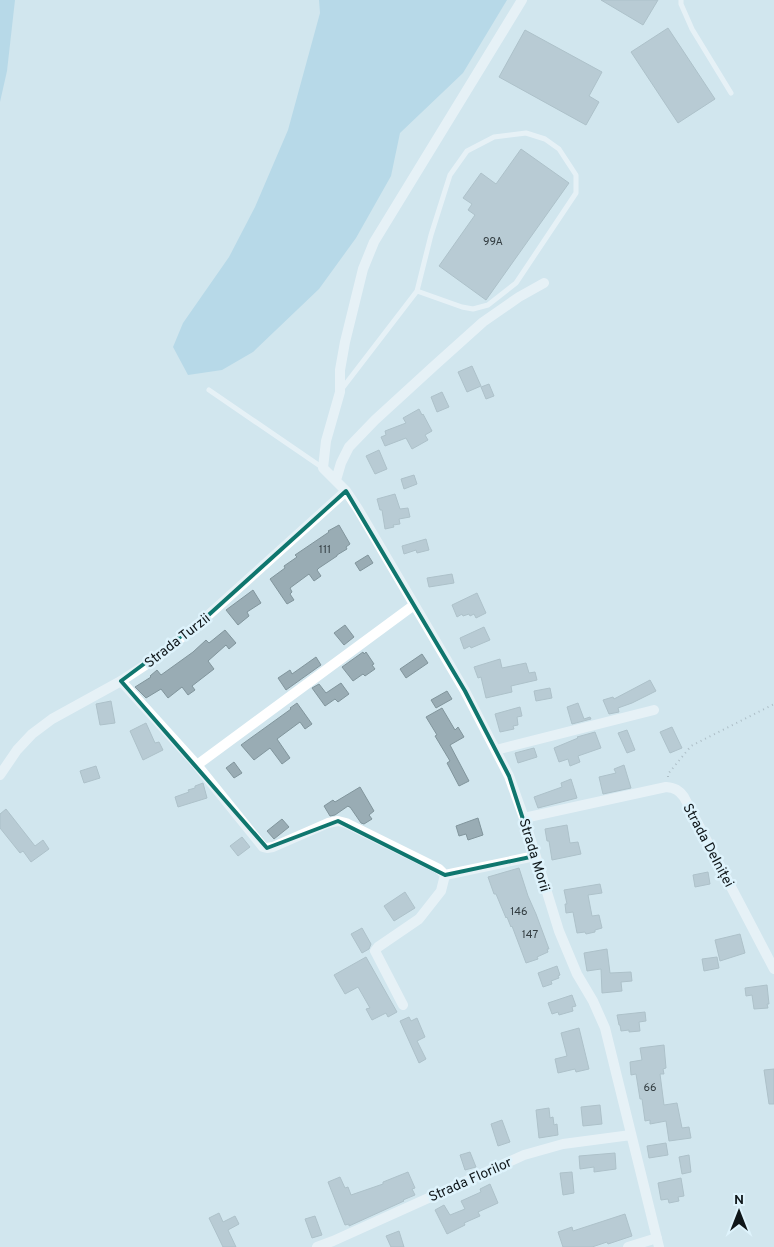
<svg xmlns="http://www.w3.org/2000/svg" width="774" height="1247" viewBox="0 0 774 1247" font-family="Overpass,sans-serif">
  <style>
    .green { fill: #97cbdf }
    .building { fill: #99acb4; stroke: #81959c }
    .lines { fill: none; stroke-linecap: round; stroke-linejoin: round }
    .path { stroke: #808f95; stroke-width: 2; stroke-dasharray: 1 4; stroke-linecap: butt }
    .lane { stroke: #fff; stroke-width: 5 }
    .street { stroke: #fff; stroke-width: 10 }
    .marked { fill: none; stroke: #0f766e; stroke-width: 4; stroke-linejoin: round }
    .labels { text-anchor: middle; stroke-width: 5; stroke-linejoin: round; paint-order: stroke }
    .number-label { font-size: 11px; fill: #323c40 }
    .street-label { font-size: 14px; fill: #0f1619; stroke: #def3fc }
  </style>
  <rect width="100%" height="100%" fill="#d1e6ee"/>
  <path class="green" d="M0 0H15L7 71 0 102Z
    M319 0H507L463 73 400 133 391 176 356 238 319 289 253 352 222 370 188 375 173 347 183 323 229 257 255 207 288 130 320 13Z"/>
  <path class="building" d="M601 0H658L643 25Z
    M668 28 715 99 678 123 631 52Z
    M525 30 602 72 589 96 599 102 586 125 499 77Z
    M521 149 569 183 486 300 439 266 475 215 468 210 472 204 463 198 481 173 496 184Z
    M472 366 481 386 467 392 458 372Z
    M489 384 494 396 486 399 481 387Z
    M442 392 449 407 437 412 431 397Z
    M419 409 422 415 423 414 432 431 425 435 428 440 412 449 406 438 385 446 381 437 386 435 385 431 406 423 403 418Z
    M379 450 387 469 375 474 366 456Z
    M414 475 417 484 404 489 401 479Z
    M395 494 400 509 408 508 410 517 399 519 400 524 393 525 394 527 385 529 382 510H380L377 499Z
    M339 525 350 544 346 547 347 549 337 555V556L319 568 317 570 321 576 314 581 309 574 290 588 292 592 290 594 294 600 287 604 270 579 285 568 284 566 297 557 295 555 329 532 328 531Z
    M426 539 429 550 417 553 416 550 404 554 402 546Z
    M368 555 373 563 360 571 355 563Z
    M452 574 454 583 429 587 427 578Z
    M253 590 261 603 247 612 249 616 238 625 226 610Z
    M477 593 486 613 476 618 474 614 470 616 469 614 463 616 462 614 457 617 452 605Z
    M345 625 354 637 344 645 334 633Z
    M484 627 490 640 471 648 470 646 464 649 460 638Z
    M225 630 236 643 229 649 226 645 208 661 214 669 192 686 195 690 188 695 182 687 168 698 161 689 146 698 135 687 151 677 150 676 157 670 161 675 193 652 206 640 209 643Z
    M363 652 364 654 366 652 374 664 372 665 375 669 365 676 363 674 353 681 342 667Z
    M422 654 428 663 406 678 400 669Z
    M316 657 321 665 286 690 278 678 290 670 292 674Z
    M500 659 502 668 526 663 529 673 535 672 537 680 511 686 512 692 486 698 481 677 478 678 474 667Z
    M650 680 656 691 632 703 618 708 619 712 609 714 603 700 613 697 614 699Z
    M341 683 349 694 338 702 335 699 325 706 312 688 319 684 326 693Z
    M550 688 552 698 536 701 534 691Z
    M447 691 452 699 436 708 431 700Z
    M111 701 115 723 100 725 96 704Z
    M297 703 312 724 305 729 300 722 277 739 290 758 282 764 270 748 254 760 241 745 291 709 290 708Z
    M578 703 584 719 590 717 591 719 572 724 567 707Z
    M520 707 522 716 517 717 518 725 513 726 514 729 500 732 495 714Z
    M442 708 455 730 458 727 464 737 450 745 469 781 459 786 447 763 450 761 435 736 437 735 426 717Z
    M146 723 155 743 159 742 163 750 143 760 130 731Z
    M672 727 682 748 670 753 660 732Z
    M627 730 635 750 627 753 618 733Z
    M595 732 601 748 578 756 580 762 570 766 568 759 559 762 554 748 578 738 577 737Z
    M534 748 537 757 518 763 515 753Z
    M234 762 242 773 234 778 226 768Z
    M624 765 631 788 603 794 599 777 616 773 614 769Z
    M96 766 100 778 84 783 80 771Z
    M571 779 577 798 538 808 534 797 562 787 561 783Z
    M203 783 207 798 178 807 175 797 189 792 188 790 195 788V786Z
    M360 787 374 811 369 815 372 819 364 824 361 823 350 807H349L348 806 335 815 330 816 324 806 333 800 335 802Z
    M6 809 35 846 43 840 49 849 31 862 23 851 20 853 0 828V814Z
    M478 818 483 835 468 840 466 834 459 836 456 826Z
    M282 819 289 827 274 839 267 831Z
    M567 825 570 843 578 842 581 854 552 860 549 841H547L545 829Z
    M242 837 250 847 238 856 230 846Z
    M519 868 528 896 536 914 549 949H547L548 952 537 957 538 959 526 963 512 926 511 927 507 917 506 918 496 894H494L488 877Z
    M708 872 710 884 695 887 693 875Z
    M600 884 602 893 588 895 592 916 599 915 602 928 595 930V932L586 934 585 932 577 933 573 912 566 913 565 904H567L564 890Z
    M405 892 415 908 394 921 384 906Z
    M362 928 371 944 369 949 362 953 351 934Z
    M740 934 745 953 720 961 715 940Z
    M607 949 610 973 631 972 632 981 621 982 622 991 602 993 601 969 587 971 584 953Z
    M366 957 397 1012 388 1017 386 1013 372 1020 366 1009 370 1008 358 987 345 994 334 975Z
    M717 957 719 968 704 971 702 959Z
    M557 966 560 975 558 976 559 978 551 981 552 984 543 987 538 973Z
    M767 985 769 1004H767L768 1008 754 1009 752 995 746 996 745 988Z
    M572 995 576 1006 572 1007 573 1011 559 1015 558 1012 552 1014 548 1003Z
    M645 1012 646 1021 639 1022 640 1031 629 1032V1030L621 1031 620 1025H619L617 1015Z
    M409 1017 411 1021 417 1018 425 1037 417 1041 426 1059 419 1063 400 1021Z
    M579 1028 589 1069 576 1072 575 1069 558 1073 555 1059 567 1056 561 1033Z
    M664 1045 666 1068 663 1069 664 1074H660L664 1105 677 1103 682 1128 689 1127 691 1138 669 1141 666 1121 650 1124V1120L645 1121 642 1099H640L636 1074 631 1075 630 1062 642 1060 640 1048Z
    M774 1069V1104H769L764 1070Z
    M600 1105 602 1124 583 1126 581 1107Z
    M549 1108 550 1118 553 1117 554 1125 557 1124 558 1135 539 1138 536 1110Z
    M502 1120 510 1142 498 1146 491 1124Z
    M666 1143 668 1155 649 1158 647 1146Z
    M470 1152 476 1167 465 1170 460 1155Z
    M615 1153 616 1169 594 1172V1167L580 1169 579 1156Z
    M689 1155 691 1172 682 1174 679 1157Z
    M408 1172 415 1188 412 1189 415 1195 403 1200 404 1201 349 1226V1224L345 1225 328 1182 340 1177 345 1188 348 1187 351 1195 383 1184V1182Z
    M572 1172 574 1193 563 1195 560 1173Z
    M681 1178 684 1196 678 1197 679 1201 669 1203 668 1199 661 1200 658 1183Z
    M490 1184 498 1203 478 1212 480 1216 464 1223 465 1225 447 1234 435 1210 444 1205 450 1215 465 1209 461 1201 481 1192 480 1189Z
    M219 1213 223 1222 235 1216 239 1224 228 1230 236 1247H223L209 1218Z
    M625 1214 632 1236 608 1244 607 1242 592 1247H563L558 1232 572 1227 573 1231Z
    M315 1216 322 1235 312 1238 305 1219Z
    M399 1231 404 1247H391L386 1236Z"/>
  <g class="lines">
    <path class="path" d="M668 777V774L691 746 774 704"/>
    <path class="lane" d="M681 0V4L692 29 731 93
      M526 133 545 139 559 149 576 175V193L516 283 488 305 473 309 462 307 417 291 431 235 450 175 467 151 494 137Z
      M209 390 323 468
      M341 390 417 291"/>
    <path class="street" d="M522 0 374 242 363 269 345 342 340 370V392L326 441 323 468 346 491 358 509 465 691 509 776 524 818 559 931 577 974 593 1001 605 1028 659 1247
      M336 480 341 463 349 447 375 420 434 366 483 322 519 297 544 283
      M121 681 197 765 263 847 267 848 273 847 328 823 338 821 346 823 439 869 445 875 441 891 419 919 378 947 375 951 403 1005
      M496 750 654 710
      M197 765 414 605
      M0 775 17 750 32 734 52 719 121 681 159 656 203 620 346 491
      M524 818 666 787C675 788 679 790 684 797L774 969
      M445 875 535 856
      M317 1247 333 1241 524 1155 563 1144 631 1135
      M628 1247 657 1238"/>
  </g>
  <path d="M0 0H774V1247H0ZM346 491 465 691 509 776 535 856 445 875 338 821 267 848 121 681 203 620Z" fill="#d1e6ee" fill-opacity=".55" fill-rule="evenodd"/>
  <path class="marked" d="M346 491 465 691 509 776 535 856 445 875 338 821 267 848 121 681 203 620Z"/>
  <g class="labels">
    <g class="number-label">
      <text x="493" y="245">99A</text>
      <text x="325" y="553">111</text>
      <text x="519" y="915">146</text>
      <text x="530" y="938">147</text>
      <text x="650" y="1091">66</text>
    </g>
    <g class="street-label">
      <text transform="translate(177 640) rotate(-38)" y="5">Strada Turzii</text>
      <text transform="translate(709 845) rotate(62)" y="5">Strada Delniței</text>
      <text transform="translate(535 855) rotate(73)" y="5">Strada Morii</text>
      <text transform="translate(470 1179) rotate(-24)" y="5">Strada Florilor</text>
    </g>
  </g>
  <g transform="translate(739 1212)" stroke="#def3fc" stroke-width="4" paint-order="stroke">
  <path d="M0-4L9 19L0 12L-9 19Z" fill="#0f1619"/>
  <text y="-8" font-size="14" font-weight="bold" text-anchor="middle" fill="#0f1619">N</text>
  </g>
</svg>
